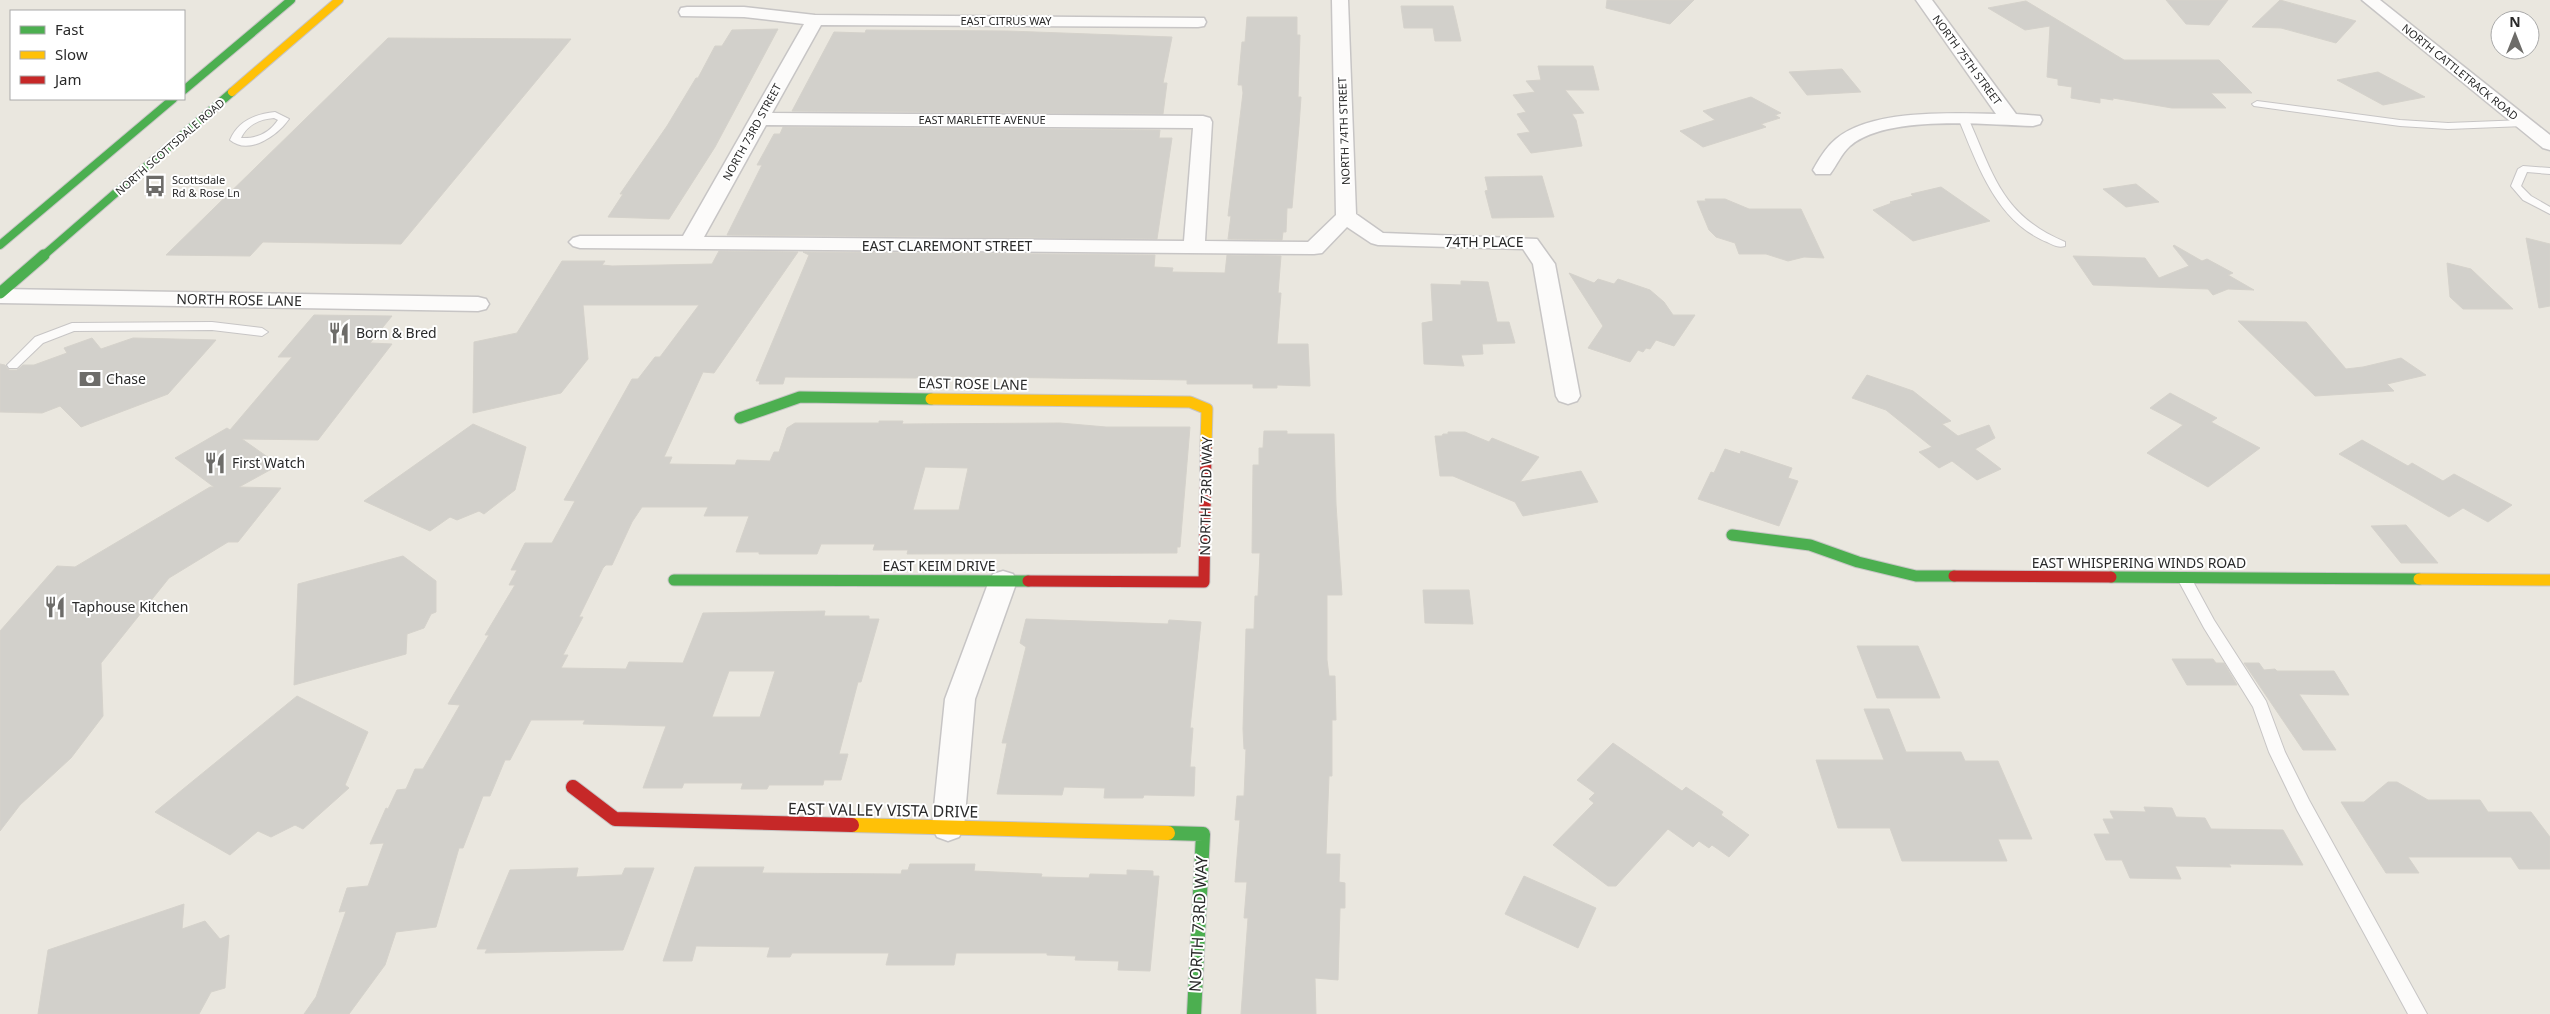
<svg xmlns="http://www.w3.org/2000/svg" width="2550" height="1014" viewBox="0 0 2550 1014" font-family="'Noto Sans',sans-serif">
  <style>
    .building { fill: #d2d0cb; stroke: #d5d2cb; fill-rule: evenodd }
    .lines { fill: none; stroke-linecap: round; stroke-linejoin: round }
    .lane-casing { stroke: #c7c5c5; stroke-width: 2 }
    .street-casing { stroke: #c7c5c5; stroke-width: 3 }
    .fast-far2-casing { stroke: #c7c5c5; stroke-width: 10 }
    .fast-far1-casing { stroke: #c7c5c5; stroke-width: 13 }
    .fast-casing { stroke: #c7c5c5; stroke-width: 16 }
    .slow-far2-casing { stroke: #c7c5c5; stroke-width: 10 }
    .slow-far1-casing { stroke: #c7c5c5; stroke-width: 13 }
    .slow-casing { stroke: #c7c5c5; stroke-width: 16 }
    .jam-far1-casing { stroke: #c7c5c5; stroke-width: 13 }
    .jam-casing { stroke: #c7c5c5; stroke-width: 16 }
    .lane { fill: #fcfbfa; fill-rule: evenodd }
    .street { fill: #fcfbfa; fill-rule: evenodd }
    .fast-far2 { stroke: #4caf50; stroke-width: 8 }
    .fast-far1 { stroke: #4caf50; stroke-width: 11 }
    .fast { stroke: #4caf50; stroke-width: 14 }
    .slow-far2 { stroke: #ffc107; stroke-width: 8 }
    .slow-far1 { stroke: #ffc107; stroke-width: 11 }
    .slow { stroke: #ffc107; stroke-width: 14 }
    .jam-far1 { stroke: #c62828; stroke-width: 11 }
    .jam { stroke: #c62828; stroke-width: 14 }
    .labels { text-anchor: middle; stroke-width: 4; stroke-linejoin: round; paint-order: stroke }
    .far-street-label { font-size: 11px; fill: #2a2a2a; stroke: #fff }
    .far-poi-label { font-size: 11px; fill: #2a2a2a; stroke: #fff; text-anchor: start }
    .street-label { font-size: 14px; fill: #2a2a2a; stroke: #fff }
    .poi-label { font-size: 14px; fill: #2a2a2a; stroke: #fff; text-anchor: start }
    .near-street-label { font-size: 16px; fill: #2a2a2a; stroke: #fff }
  </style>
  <rect width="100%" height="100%" fill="#eae7df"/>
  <path class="building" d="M1607 0H1694L1670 24 1606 8Z
    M2166 0H2228L2209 25 2186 24Z
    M2280 0 2356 21 2336 43 2281 28 2252 27Z
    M2026 1 2124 60H2219L2252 93H2211L2226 108H2172L2113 98V100L2100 98V103L2071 98 2072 87 2058 85V79L2047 77 2050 26 2025 30 1988 8Z
    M1401 6H1453L1461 41H1435L1433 28H1404Z
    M1247 17H1297V35H1300L1298 97H1301L1299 126 1292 208H1287L1286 232H1283L1282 240 1228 239 1231 216H1228L1243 93 1242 85H1238L1242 42H1245Z
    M778 29 715 147 669 219 608 217 623 194H620L667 126 696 78H698L715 46H722L732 30Z
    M866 30 1008 31 1172 37 1163 83H1167L1163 114 792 111 834 32 865 33Z
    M388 38 571 39 401 244 263 242 250 256 166 255Z
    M1538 66H1593L1599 90H1565L1584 113 1572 114 1576 120 1582 146 1531 153 1517 134 1530 132 1517 114 1526 112 1513 95 1535 92 1526 81 1541 80Z
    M1842 69 1861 92 1807 95 1789 72Z
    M2378 72 2425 97 2383 105 2337 80Z
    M1751 97 1781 113 1775 115 1780 118 1761 124 1766 127 1703 147 1680 131 1715 120 1703 111Z
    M783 127 1160 130 1159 138H1172L1157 239 727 235 762 165H757L774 134H780Z
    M1542 176 1554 217 1492 218 1485 191 1488 190 1485 177Z
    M2136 184 2159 202 2126 207 2103 189Z
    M1941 187 1990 221 1913 241 1873 210 1892 203 1890 202 1913 196 1911 194Z
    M1705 199H1725L1749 209H1801L1824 258 1804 257 1788 261 1766 254H1739L1735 243 1716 237 1709 230 1697 201H1706Z
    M2526 238 2550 244V306L2539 308Z
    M2174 245 2202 261 2207 259 2233 273 2228 275 2254 290 2228 289 2213 295 2208 289 2093 285 2073 256 2145 258 2159 278 2189 266 2173 246Z
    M719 251 798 252 714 373 703 372 664 457H672L669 464 735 465 737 460 770 461 774 452H779L787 428 795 423H879V421H903L902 424 1060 423 1106 427H1190L1180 547H1177V553L907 554 908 550H873L875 544H821L817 554H759V552H736L749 516H704L708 507H642L632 522 612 565H606L603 568 579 617H583L563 655H568L561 668 626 669 629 662 683 663 703 613 825 611 824 616H869V619H879L861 682H858L839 754H848L841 780H824L823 785H769L767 789H741L743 783H684L682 788H643L666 726 583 724 585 720H531L510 760H505L490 796H483L463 848H459L436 927 396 932 385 965 349 1014H304L316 997 346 911 339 912 347 888 368 886 384 843 370 844 386 808 388 809 397 790 406 789 415 769H423L460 705 448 704 489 635H485L515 585H509L517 570H511L525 543H552L575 501 564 500 632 379H638L655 357H660L699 305H583L588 359 561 393 473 413 474 342 517 333 562 261H605L602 265 612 266 712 264ZM925 467 968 468 959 510H913ZM729 671H775L760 717H712Z
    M803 252 1155 255 1154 267 1173 268 1172 272 1225 273 1227 255 1281 256 1278 293H1281L1277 344H1308L1310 386 1277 385V388H1253V384H1187V380L920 376 916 378 785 377 783 384H759L760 381H756L809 255Z
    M2447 263 2471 269 2513 309H2463L2450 297Z
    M1569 273 1594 283 1598 279 1614 284 1618 279 1650 290 1664 302 1673 315H1695L1674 346 1656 340 1650 349 1646 348 1643 352 1638 350 1630 362 1588 348 1603 326Z
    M1461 281 1488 282 1497 322H1509L1515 343 1482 344 1483 354 1461 355 1464 366 1424 364 1422 323 1433 321 1431 284 1461 285Z
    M314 315 392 316 370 343 392 344 318 440 242 439 279 465 239 487 281 488 238 542H228L169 578 101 663 103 716 71 758 20 805 0 831V631L57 566 75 567 210 487H214L175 458 227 428 230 430 292 357H278Z
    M2238 321 2306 322 2346 369 2363 367 2401 358 2426 375 2387 384 2394 391 2315 396Z
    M92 338 101 349 133 338 216 340 168 394 81 427 60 406 42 413 0 412V364L5 365 9 370H17L23 365H34L67 353 64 348Z
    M1867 375 1913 391 1951 421 1942 424 1958 436 1989 425 1995 438 1975 449 2001 469 1977 480 1952 461 1939 468 1919 452 1932 447 1886 410 1852 398Z
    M2170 393 2217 418 2211 422 2260 448 2208 487 2147 453 2183 425 2150 408Z
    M473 424 526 447 515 490 484 514 479 511 457 520 450 517 430 531 364 501Z
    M1264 431H1287V434H1334L1336 504 1342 595H1327V660L1329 676H1335L1336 720H1332V776H1329L1326 854H1340L1339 882 1345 883V908H1340L1338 980 1315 978 1316 1014H1241L1248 918H1244L1247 882H1235L1240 820H1235L1237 796H1244L1246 749H1244L1243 729 1246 629H1254L1255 596H1258L1260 553H1252L1253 465H1259V448H1263Z
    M1448 432H1465L1489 442 1492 438 1539 457 1520 482 1581 471 1598 502 1523 516 1515 502 1453 476H1440L1435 436H1442L1443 434H1448Z
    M2362 440 2408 466 2412 463 2443 481 2454 474 2512 505 2488 522 2463 508 2449 517 2339 454Z
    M1725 449 1740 454 1741 451 1792 468 1788 478 1798 481 1779 526 1698 499 1711 472 1714 473Z
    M2406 525 2438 563H2401L2371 526Z
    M403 556 436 581V612L431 614 424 628 407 634 406 654 294 685 298 584Z
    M1423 590H1469L1473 624 1425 623Z
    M1026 619 1168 624 1169 620 1201 622 1190 728H1193L1190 767H1195L1194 796 1144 795 1143 798H1104L1105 788 1064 787 1062 795 997 794 1007 743H1002L1026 647 1020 643Z
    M1857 646H1918L1940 698H1877Z
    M2172 659H2213L2216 663H2224L2237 685H2187Z
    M2244 663H2259L2264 670 2275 669 2277 671H2334L2349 695 2299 694 2336 750H2303Z
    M297 696 368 732 345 785 349 788 303 829 295 825 271 837 258 831 230 855 155 812Z
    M1864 709H1889L1906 752H1961L1965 761H1998L2032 839H1998L2007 861H1902L1890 828H1838L1816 760H1884Z
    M1613 743 1682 791 1686 787 1723 812 1721 815 1749 835 1729 857 1712 845 1709 848 1699 841 1693 847 1668 829 1616 886H1608L1553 845 1594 803 1589 799 1595 793 1577 780Z
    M2388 782H2397L2428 800H2480L2488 812H2531L2550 837V869H2519L2511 857H2408L2419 873H2386L2341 802H2364Z
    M2144 807 2172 808 2176 817 2205 818 2211 829 2283 830 2303 865 2229 864 2231 867 2175 866 2181 879 2130 878 2122 860H2106L2094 834H2110L2103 819H2114L2110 811 2146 812Z
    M910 864H975L974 871 1042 874 1041 877 1089 878 1090 874 1127 875V870L1153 871V876H1159L1150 971 1118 970 1119 961 1075 960 1076 956 1047 955V953H956L954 965H886L889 953H792L790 957H767L770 947 696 946 692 961H663L695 867H764L762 873 901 874 902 870H908Z
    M578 868 576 877 622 875 625 868H654L623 950 485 953 487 949H477L510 870Z
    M1524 876 1596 908 1578 948 1505 914Z
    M184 904 182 929 205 921 220 939 229 935 225 988 211 992 199 1014H38L48 950Z"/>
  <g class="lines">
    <g class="lane-casing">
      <path id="lane" d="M2257 101 2400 120 2448 123 2524 120 2529 123 2524 126 2448 129 2400 126 2254 106 2252 104Z
        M275 112 289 119C278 135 249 156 230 140 238 121 255 114 275 112ZM274 118 278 120C269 133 257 139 241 138 247 125 260 119 274 118Z
        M1964 117 1969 120C1994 177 2003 216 2065 242V246C2058 248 2053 245 2047 242 1997 222 1978 166 1959 120Z
        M2523 166 2550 168V174L2527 172 2521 186 2531 196 2550 207V214L2523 200 2511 186 2518 169Z
        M212 322 262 328 268 332 262 336 212 330 74 331 43 343 17 368H9L7 365 35 337 72 323Z
        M2184 573 2189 574 2214 620 2266 701 2285 752 2309 800 2427 1014H2408L2297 810 2269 752 2253 707 2204 628 2177 578 2179 574Z"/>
    </g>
    <g class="street-casing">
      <path id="street" d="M1332 0H1348L1356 214 1383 233 1537 239 1555 264 1580 396 1577 401 1568 404 1559 401 1556 396 1533 264 1523 249 1378 245 1371 243 1347 227 1322 253 1314 254 580 248 573 246 569 242 573 238 580 236H683L804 24 744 17 681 16 679 12 681 8 687 7H744L815 15 1204 18 1206 22 1204 26 1198 27 821 25 772 113 1203 116 1210 118 1212 122 1205 241 1308 242 1336 215ZM766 125 1193 128 1184 241 704 237Z
        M1916 0H1932L2016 114 2040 116 2042 120 2040 124 2033 126C1985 125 1888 114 1850 146 1841 154 1837 165 1830 174H1816L1813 170C1819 159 1826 147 1836 139 1871 109 1952 113 1996 114Z
        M2362 0H2380L2550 135V150L2543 148Z
        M0 289 478 297 486 299 489 304 486 309 478 311 0 303Z
        M1003 571 1013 574 1017 581 975 699 964 827 959 837 948 841 937 837 932 827 945 699 989 581 993 574Z"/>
    </g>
    <g class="fast-far2-casing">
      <path id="fast-far2" d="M184 90 291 0
        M0 245 173 99
        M43 256 232 92"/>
    </g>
    <g class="fast-far1-casing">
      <path id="fast-far1" d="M0 293 44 255
        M740 418 800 397 931 399
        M1732 535 1810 545 1858 562 1916 576H1954
        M2111 577 2419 579
        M674 580 1028 581"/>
    </g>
    <g class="fast-casing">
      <path id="fast" d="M1168 833 1203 834 1194 1014"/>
    </g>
    <g class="slow-far2-casing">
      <path id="slow-far2" d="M232 92 339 0"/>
    </g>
    <g class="slow-far1-casing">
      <path id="slow-far1" d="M931 399 1190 402 1207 409 1206 447
        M2419 579 2550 580"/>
    </g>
    <g class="slow-casing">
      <path id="slow" d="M852 825 1168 833"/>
    </g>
    <g class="jam-far1-casing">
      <path id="jam-far1" d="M1954 576 2111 577
        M1028 581 1204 582 1206 447"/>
    </g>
    <g class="jam-casing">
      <path id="jam" d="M573 787 615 819 852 825"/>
    </g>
    <use href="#lane" class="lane"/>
    <use href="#street" class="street"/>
    <use href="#fast-far2" class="fast-far2"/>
    <use href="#fast-far1" class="fast-far1"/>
    <use href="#fast" class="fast"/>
    <use href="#slow-far2" class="slow-far2"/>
    <use href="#slow-far1" class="slow-far1"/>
    <use href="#slow" class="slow"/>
    <use href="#jam-far1" class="jam-far1"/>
    <use href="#jam" class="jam"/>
  </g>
  <defs>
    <g id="bus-bare" transform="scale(1.725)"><path d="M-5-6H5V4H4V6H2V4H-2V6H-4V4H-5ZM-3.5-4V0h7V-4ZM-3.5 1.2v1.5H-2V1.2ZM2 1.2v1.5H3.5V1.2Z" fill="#6d6c69" stroke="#fff" stroke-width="2.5" paint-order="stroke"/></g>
    <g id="restaurant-bare" transform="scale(1.725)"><path d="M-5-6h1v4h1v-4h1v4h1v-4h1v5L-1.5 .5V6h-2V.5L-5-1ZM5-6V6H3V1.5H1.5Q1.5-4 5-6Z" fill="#6d6c69" stroke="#fff" stroke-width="2.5" paint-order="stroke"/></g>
    <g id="bank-bare" transform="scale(1.725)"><path d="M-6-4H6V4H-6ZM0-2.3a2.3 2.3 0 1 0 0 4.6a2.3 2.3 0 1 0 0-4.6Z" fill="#6d6c69" stroke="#fff" stroke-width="2.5" paint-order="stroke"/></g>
  </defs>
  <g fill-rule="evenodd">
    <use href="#bus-bare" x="155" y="186"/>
    <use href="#restaurant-bare" x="339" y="333"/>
    <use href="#bank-bare" x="90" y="379"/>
    <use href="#restaurant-bare" x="215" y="463"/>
    <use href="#restaurant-bare" x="55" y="607"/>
  </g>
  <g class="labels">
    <g class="far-street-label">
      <text x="1006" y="25">EAST CITRUS WAY</text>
      <text transform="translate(1967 60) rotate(54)" y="4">NORTH 75TH STREET</text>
      <text transform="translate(2460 72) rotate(39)" y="4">NORTH CATTLETRACK ROAD</text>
      <text x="982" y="124">EAST MARLETTE AVENUE</text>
      <text transform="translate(1344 131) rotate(-92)" y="4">NORTH 74TH STREET</text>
      <text transform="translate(752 132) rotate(-61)" y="4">NORTH 73RD STREET</text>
      <text transform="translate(170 147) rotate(-41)" y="4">NORTH SCOTTSDALE ROAD</text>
    </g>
    <g class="far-poi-label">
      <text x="172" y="184">Scottsdale<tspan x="172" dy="13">Rd &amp; Rose Ln</tspan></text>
    </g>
    <g class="street-label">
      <text x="1484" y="247">74TH PLACE</text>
      <text x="947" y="251">EAST CLAREMONT STREET</text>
      <text transform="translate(239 300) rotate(1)" y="5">NORTH ROSE LANE</text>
      <text transform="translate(973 384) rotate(1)" y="5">EAST ROSE LANE</text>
      <text transform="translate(1206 496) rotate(-89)" y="5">NORTH 73RD WAY</text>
      <text x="2139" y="568">EAST WHISPERING WINDS ROAD</text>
      <text x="939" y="571">EAST KEIM DRIVE</text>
    </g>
    <g class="poi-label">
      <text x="356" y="338">Born &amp; Bred</text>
      <text x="106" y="384">Chase</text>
      <text x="232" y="468">First Watch</text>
      <text x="72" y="612">Taphouse Kitchen</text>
    </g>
    <g class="near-street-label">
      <text transform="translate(883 810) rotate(1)" y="6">EAST VALLEY VISTA DRIVE</text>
      <text transform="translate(1198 924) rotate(-87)" y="6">NORTH 73RD WAY</text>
    </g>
  </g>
  <rect x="10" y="10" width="175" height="90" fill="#ffffff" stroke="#aaaaaa"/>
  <rect x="20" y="26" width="25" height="8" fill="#4caf50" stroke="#aaaaaa"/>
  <text x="55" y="35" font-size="15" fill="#2a2a2a">Fast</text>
  <rect x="20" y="51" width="25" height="8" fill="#ffc107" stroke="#aaaaaa"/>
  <text x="55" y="60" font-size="15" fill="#2a2a2a">Slow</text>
  <rect x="20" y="76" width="25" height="8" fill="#c62828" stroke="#aaaaaa"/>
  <text x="55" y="85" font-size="15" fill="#2a2a2a">Jam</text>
  <g transform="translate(2515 35)"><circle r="24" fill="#ffffff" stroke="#aaaaaa"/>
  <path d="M0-4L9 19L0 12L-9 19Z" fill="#6d6c69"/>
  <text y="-8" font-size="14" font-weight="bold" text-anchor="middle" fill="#2a2a2a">N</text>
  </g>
</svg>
